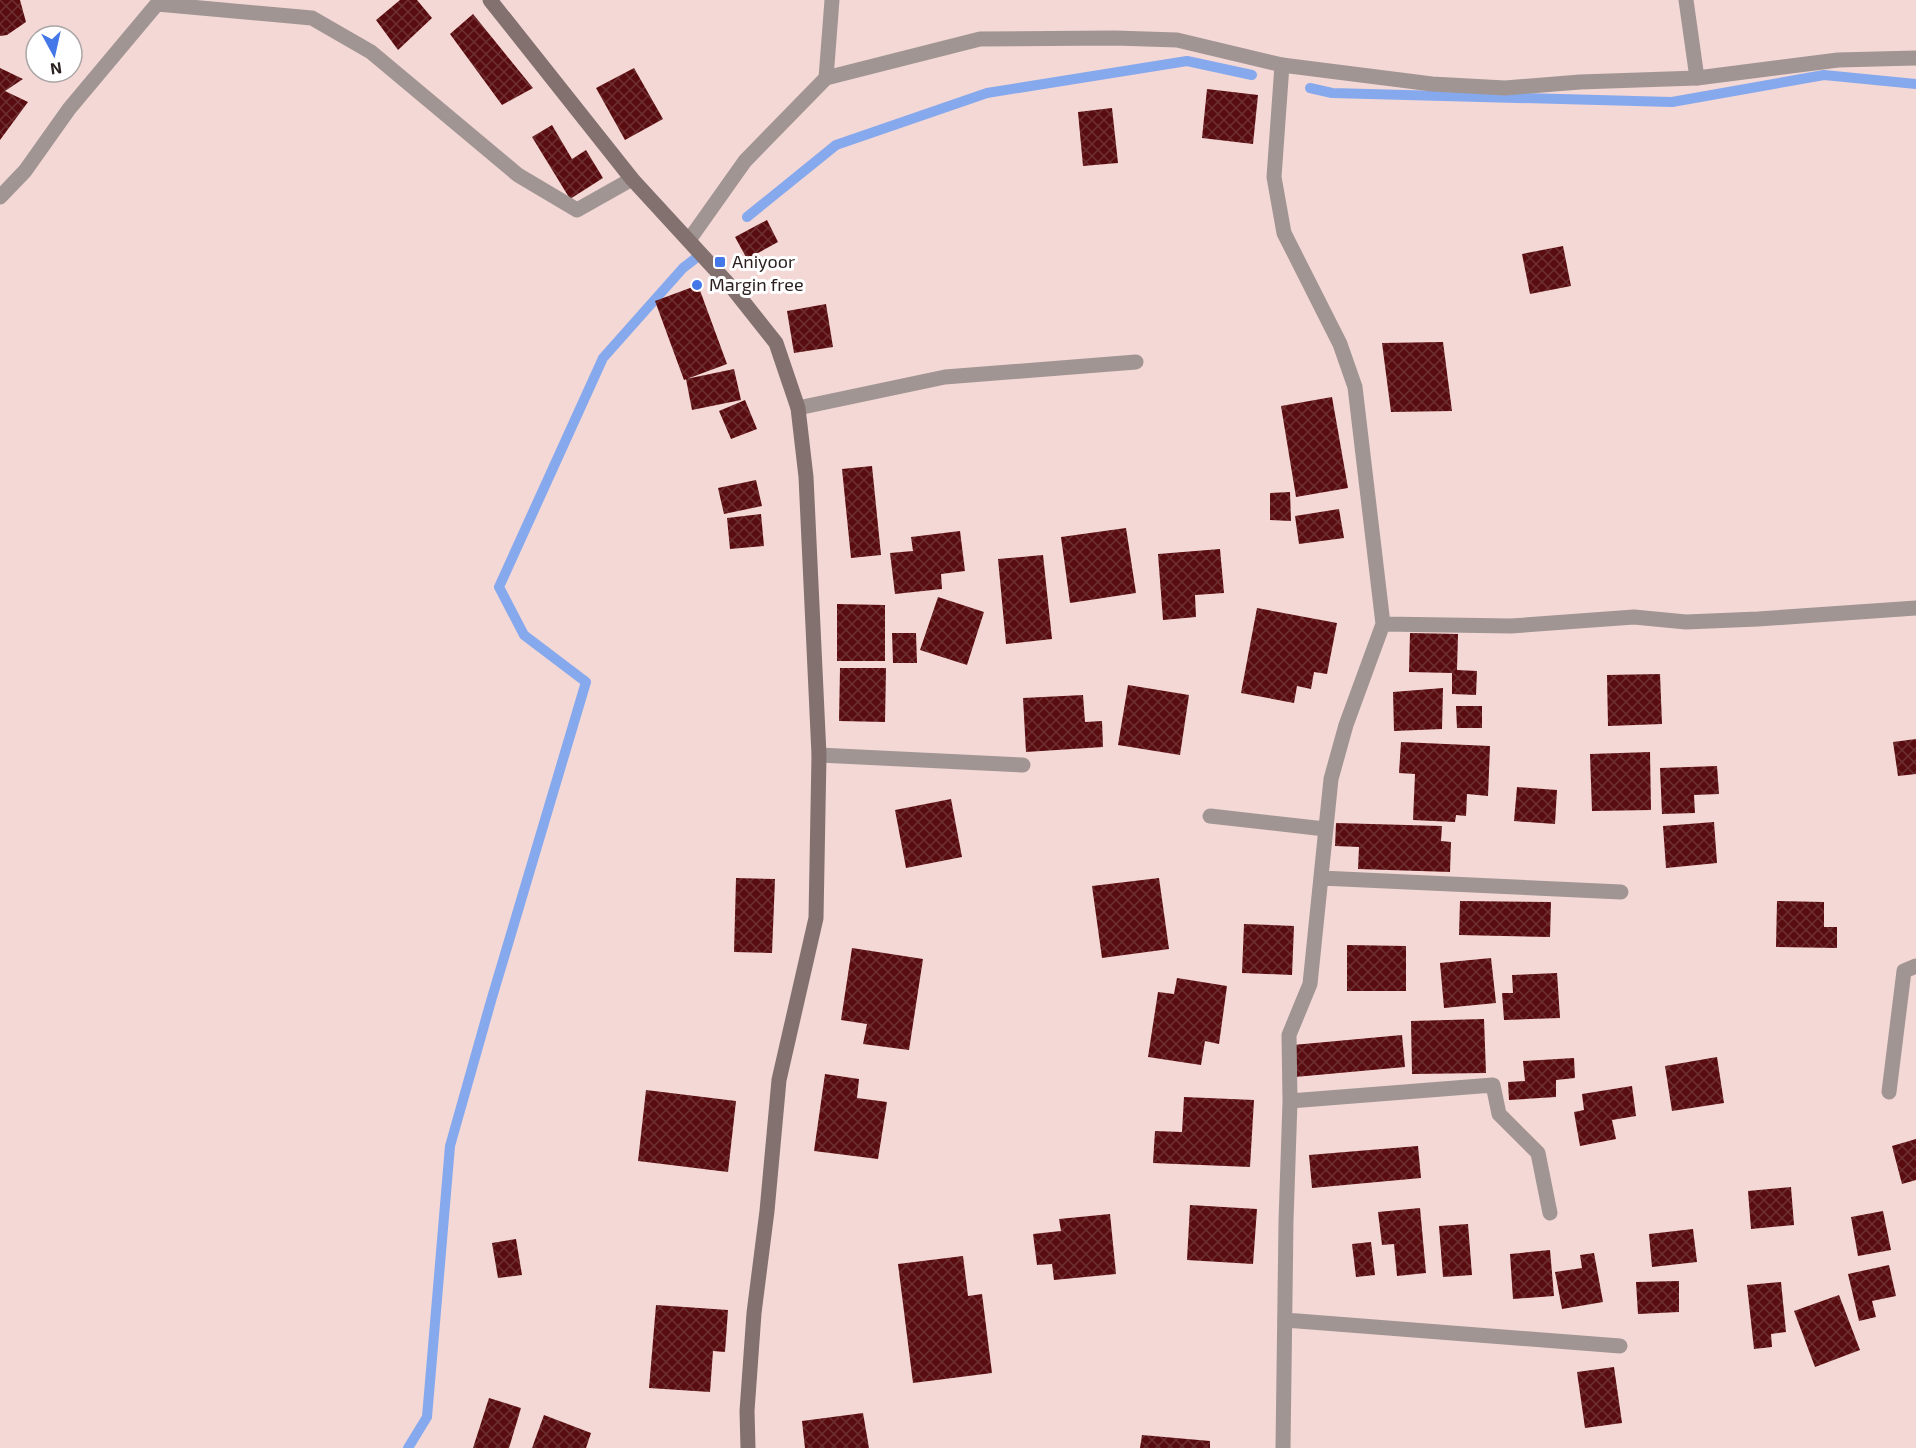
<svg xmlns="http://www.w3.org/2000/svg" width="1916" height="1448" viewBox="0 0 1916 1448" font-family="'Exo 2',sans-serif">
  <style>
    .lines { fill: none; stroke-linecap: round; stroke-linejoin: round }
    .stream { stroke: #86a9ee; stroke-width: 10 }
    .building { fill: url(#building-cross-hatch) }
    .minor { stroke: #a19594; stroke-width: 15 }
    .tertiary { stroke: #a19594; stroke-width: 15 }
    .secondary { stroke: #837170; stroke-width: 15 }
    .poi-dot { fill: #4477e8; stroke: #fff; stroke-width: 2 }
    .labels { text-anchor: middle; stroke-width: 6; stroke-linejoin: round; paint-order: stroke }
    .poi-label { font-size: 18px; fill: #2b201f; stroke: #fff; text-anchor: start }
  </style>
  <defs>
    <pattern id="building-cross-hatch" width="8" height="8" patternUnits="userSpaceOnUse" patternTransform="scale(1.5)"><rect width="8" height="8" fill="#5a0d10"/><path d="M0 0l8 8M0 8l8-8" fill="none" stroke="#6e3032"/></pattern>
  </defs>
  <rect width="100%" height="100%" fill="#f4d8d5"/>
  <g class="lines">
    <path class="stream" d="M1310 88 1332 93 1672 102 1824 75 1916 84
      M747 217 836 145 987 93 1187 61 1252 75
      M408 1448 427 1417 450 1146 491 1001 586 682 524 635 499 587 603 358 683 268 696 258"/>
  </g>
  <path class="building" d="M0 0H20L26 22 7 35 0 36Z
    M400 0H417L432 18 398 50 376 20Z
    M473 14 533 88 502 105 450 34Z
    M0 68 23 79 5 91 28 102 0 140Z
    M634 68 663 119 625 140 596 88Z
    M1207 89 1258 95 1253 144 1202 138Z
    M1112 108 1118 163 1083 166 1078 112Z
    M552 125 572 159 586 150 603 178 570 199 532 137Z
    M767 220 778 242 747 259 735 237Z
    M1563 246 1571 286 1530 294 1522 254Z
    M698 285 727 364 684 380 655 301Z
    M826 304 833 347 794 353 787 311Z
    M1443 342 1452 411 1391 412 1382 343Z
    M734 369 741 400 692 410 686 379Z
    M1332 397 1348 488 1296 497 1281 406Z
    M745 400 757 429 731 439 719 411Z
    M872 466 881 555 851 558 842 469Z
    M756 480 762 506 724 514 718 488Z
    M1290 492 1291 521 1270 520V493Z
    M1339 509 1344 538 1299 544 1295 516Z
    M761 514 764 546 730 549 727 518Z
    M1126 528 1136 593 1070 603 1061 537Z
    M960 531 965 571 941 574 942 589 895 594 890 553 913 551 911 537Z
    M1220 549 1224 593 1195 595 1196 617 1163 620 1158 554Z
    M1043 555 1052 639 1006 644 998 559Z
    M938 597 984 612 967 665 920 650Z
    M837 604 885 605V661H837Z
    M1257 608 1337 623 1327 674 1314 672 1311 689 1297 686 1294 703 1241 693Z
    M892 633H916L917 663H893Z
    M1410 633 1458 634 1457 670 1477 671 1476 695 1452 694V673L1409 672Z
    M840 668H886L885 722 839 721Z
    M1660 674 1662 724 1608 726 1607 675Z
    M1128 685 1189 695 1180 755 1118 745Z
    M1443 688 1442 729 1394 731 1393 692Z
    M1083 695 1085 722 1102 721 1103 747 1026 752 1023 698Z
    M1456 706H1482V728H1457Z
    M1916 739V774L1898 776 1893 742Z
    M1401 742 1490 746 1488 796 1467 794 1466 816 1456 815 1455 822 1413 820 1415 774 1399 773Z
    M1650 752 1651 810 1592 811 1590 754Z
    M1717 766 1719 794 1694 795 1695 813 1662 814 1660 768Z
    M1517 787 1557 790 1555 824 1514 821Z
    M951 799 962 857 906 868 895 810Z
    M1714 822 1717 863 1666 868 1663 826Z
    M1336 823 1442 826 1441 841 1451 842 1450 872 1358 869 1359 847 1335 846Z
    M736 878 775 879 772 953 734 952Z
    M1159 878 1169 949 1102 958 1092 886Z
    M1460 901 1551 902 1550 937 1459 935Z
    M1777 901 1824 902V927H1837V948L1776 947Z
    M1244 924 1294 926 1292 975 1242 973Z
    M1347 945 1406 946V991H1347Z
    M852 948 923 959 909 1050 863 1044 867 1024 841 1020Z
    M1491 958 1496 1003 1444 1008 1440 963Z
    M1557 973 1560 1018 1504 1020 1502 993H1513L1512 975Z
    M1177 978 1227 986 1219 1044 1205 1041 1201 1065 1148 1057 1158 992 1174 994Z
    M1484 1019 1486 1073 1412 1074 1411 1021Z
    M1402 1035 1405 1067 1295 1077 1293 1045Z
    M1717 1057 1724 1103 1672 1111 1665 1066Z
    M1574 1058 1575 1078 1556 1080V1097L1509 1100 1508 1082 1525 1081 1523 1061Z
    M825 1074 859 1079 857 1098 887 1102 878 1159 814 1151Z
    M1632 1086 1636 1116 1612 1120 1616 1139 1580 1146 1574 1112 1584 1110 1582 1094Z
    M646 1090 736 1101 728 1172 638 1161Z
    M1184 1097 1254 1100 1250 1167 1153 1163 1155 1131 1182 1132Z
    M1916 1139V1180L1902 1184 1892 1146Z
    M1418 1146 1421 1178 1312 1188 1309 1155Z
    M1791 1187 1794 1225 1751 1229 1748 1191Z
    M1190 1205 1257 1209 1253 1264 1187 1260Z
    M1420 1208 1426 1273 1397 1276 1394 1244 1382 1245 1378 1212Z
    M1883 1211 1891 1250 1858 1256 1851 1217Z
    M1110 1214 1116 1274 1054 1280 1052 1264 1037 1265 1033 1234 1061 1231 1059 1219Z
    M1468 1224 1472 1275 1443 1277 1439 1226Z
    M1693 1229 1697 1262 1652 1267 1649 1234Z
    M516 1239 522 1275 498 1278 492 1243Z
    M1371 1242 1375 1275 1356 1277 1352 1244Z
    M1550 1250 1554 1296 1513 1299 1510 1254Z
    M1594 1253 1603 1302 1562 1309 1555 1272 1582 1268 1580 1255Z
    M963 1256 968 1296 982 1294 992 1373 913 1383 898 1264Z
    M1889 1265 1896 1296 1872 1301 1876 1317 1859 1321 1848 1274Z
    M1679 1281V1312L1638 1314 1636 1282Z
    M1781 1282 1786 1332 1771 1334 1772 1347 1754 1349 1747 1285Z
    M1839 1295 1860 1350 1815 1367 1794 1311Z
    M656 1305 728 1310 725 1352 713 1351 710 1392 649 1388Z
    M1614 1367 1622 1423 1585 1428 1577 1372Z
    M489 1398 521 1408 509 1448H473Z
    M863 1413 869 1448H805L802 1421Z
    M544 1415 591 1433 586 1448H532Z
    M1142 1435 1210 1441V1448H1140Z"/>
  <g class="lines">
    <path class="minor" d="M1686 0 1697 78
      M157 4 312 18 371 52 518 175 577 210 632 179
      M1282 65 1274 177 1284 233 1340 344 1355 387 1383 624 1346 725 1331 779 1310 984 1289 1035 1290 1101 1286 1221 1283 1448
      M826 78 832 0
      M0 197 25 171 69 109 157 4
      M798 408 945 377 1136 362
      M1383 624 1511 626 1634 617 1686 622 1758 619 1916 608
      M819 755 1023 765
      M1210 816 1325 829
      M1321 878 1621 892
      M1889 1092 1904 971 1916 966
      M1290 1101 1493 1085 1499 1114 1538 1153 1550 1213
      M1285 1320 1620 1346"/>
    <path class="tertiary" d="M689 240 745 161 826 78 980 39 1115 38 1177 40 1282 65 1432 84 1505 88 1580 82 1697 78 1838 60 1916 58"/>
    <path class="secondary" d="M490 0 632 179 734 290 776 343 798 408 806 477 819 755 816 918 779 1080 767 1211 754 1313 747 1411 748 1448"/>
  </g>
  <g class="poi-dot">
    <rect x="714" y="256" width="12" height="12" rx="3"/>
    <circle cx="697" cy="285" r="6"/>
  </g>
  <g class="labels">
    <g class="poi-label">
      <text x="732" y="268">Aniyoor</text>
      <text x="709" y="291">Margin free</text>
    </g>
  </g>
  <g transform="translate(54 54) rotate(172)"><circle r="28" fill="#ffffff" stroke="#aaa6a5" stroke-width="1.5"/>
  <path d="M0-4.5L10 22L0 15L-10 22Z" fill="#4477e8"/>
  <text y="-9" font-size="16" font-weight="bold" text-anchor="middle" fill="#2b201f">N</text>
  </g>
</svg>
